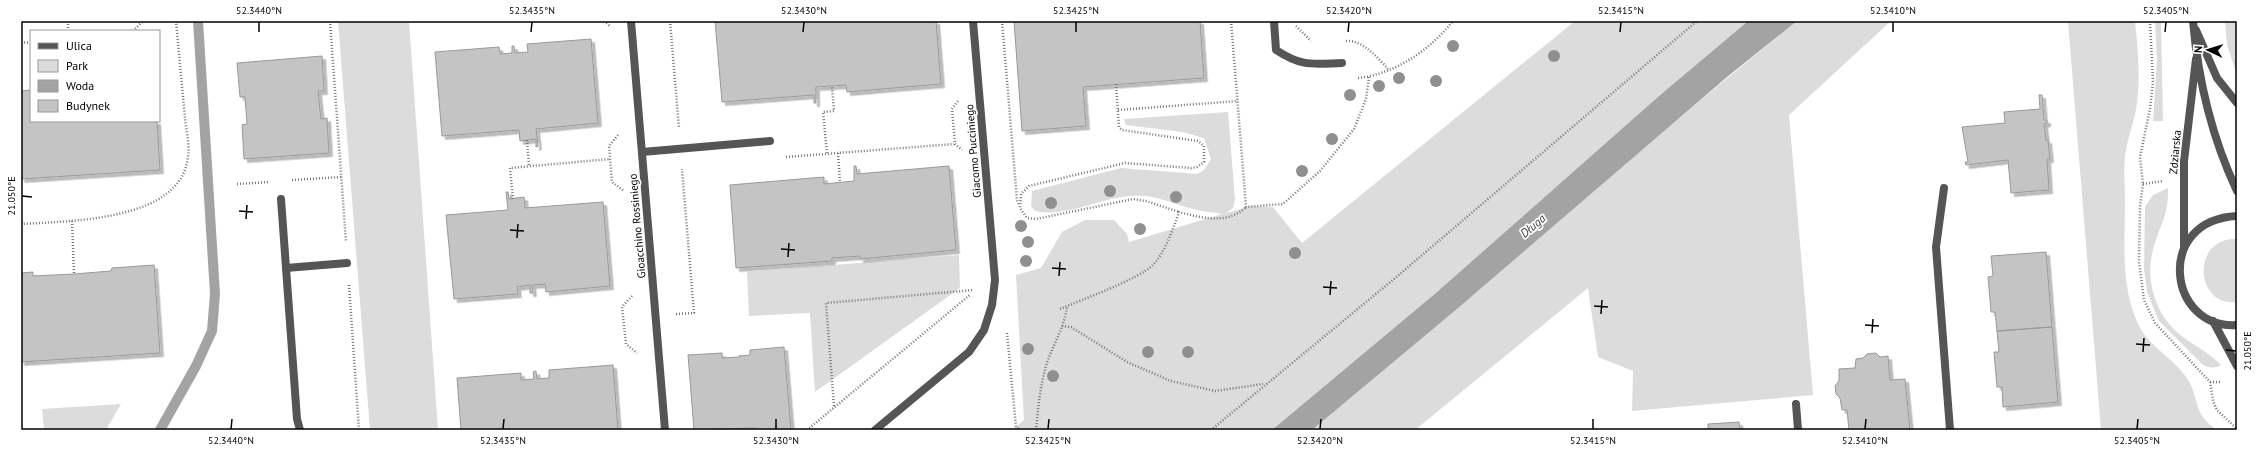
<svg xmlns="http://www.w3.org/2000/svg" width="2258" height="451" viewBox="0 0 2258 451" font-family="'PT Sans',sans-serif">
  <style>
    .green { fill: #dcdcdc }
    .water { fill: #a3a3a3 }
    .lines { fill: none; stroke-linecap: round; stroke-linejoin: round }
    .stream { stroke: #a3a3a3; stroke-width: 10 }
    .building { fill: #c4c4c4; stroke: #999; filter: url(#shadow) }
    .path { stroke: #777; stroke-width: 2.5; stroke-dasharray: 1 2; stroke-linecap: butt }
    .service { stroke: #555; stroke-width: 8 }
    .minor { stroke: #555; stroke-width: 8 }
    .tertiary { stroke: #555; stroke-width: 8 }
    .tree { fill: #8f8f8f }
    .ticks { fill: none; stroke: #000; stroke-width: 1.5 }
    .labels { text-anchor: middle; stroke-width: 3.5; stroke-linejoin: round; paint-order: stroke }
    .street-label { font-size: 11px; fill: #000; stroke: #fff }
    .water-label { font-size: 12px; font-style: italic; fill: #444; stroke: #fff }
    .neatline { fill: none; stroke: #000; stroke-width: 1.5 }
    .ticks-label { font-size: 10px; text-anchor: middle; fill: #000 }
  </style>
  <defs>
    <filter id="shadow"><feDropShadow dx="3.5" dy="3.5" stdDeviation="0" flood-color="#0004"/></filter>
  </defs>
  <rect width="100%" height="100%" fill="#fff"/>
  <path class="green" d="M338 21H409L438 430H370Z
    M1575 21H1748L1659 96 1437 292 1272 430H1012L1024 420 1016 275 1041 268 1062 232 1085 220H1114L1127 234 1129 242 1222 214C1213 212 1203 212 1193 209 1170 203 1155 194 1131 196 1099 198 1066 218 1035 211L1031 206 1032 191 1121 168 1197 174 1204 170 1211 159 1204 138 1182 132 1126 125 1124 119 1228 112 1235 200 1233 208 1226 213 1252 206 1273 207 1302 243Z
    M1797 21H1891L1789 115 1813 395 1632 411 1633 371 1598 357 1588 288 1415 430H1312C1474 295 1632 154 1797 21Z
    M2068 21H2135C2138 48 2140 76 2137 103 2135 119 2129 134 2126 150 2123 166 2125 185 2125 201 2125 244 2120 287 2139 326 2150 347 2173 358 2186 377 2201 398 2190 411 2217 430H2101Z
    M2155 21H2161L2163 121H2153L2157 60Z
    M2225 21H2237V75L2227 45Z
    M2168 188C2169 216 2159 226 2153 250 2145 279 2155 314 2179 334 2193 345 2209 352 2221 365 2214 369 2208 368 2202 364L2159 321 2147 292 2144 269 2145 207 2153 195Z
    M2237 239V302C2195 308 2190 237 2237 239Z
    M959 255 960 288 815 392 810 313 749 316 747 272Z
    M121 404 106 430H44L42 409Z"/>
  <path class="water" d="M1748 21H1797L1727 77 1458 308 1312 430H1272L1437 292 1659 96Z"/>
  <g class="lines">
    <path class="stream" d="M160 430 196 366 212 331 215 294 198 21"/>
  </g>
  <path class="building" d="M715 21H936L941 84 847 92 846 85 816 87V103H814V95L722 102Z
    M1014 21H1200L1204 78 1083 87 1086 126 1022 131Z
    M591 39 598 123 536 129 538 146 536 147V139L520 141 519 130 442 136 435 52 499 47 500 54 512 53V46H514L515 53 528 52 527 44Z
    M322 56 324 91H318L321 119 327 118 329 153 244 159 242 125 247 124 245 97H240L237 63Z
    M31 90V121H157L160 170 21 179V91Z
    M2039 95H2042L2044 120H2047V123L2044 124 2046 140H2048L2050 159H2047L2049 190 2011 193 2008 160 1966 165 1965 162H1968L1962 127 2005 123 2004 112 2040 109Z
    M854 166H856L857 174 949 166 956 250 860 259V256L832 258V261L736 268 730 185 824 177V184L854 181Z
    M506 192H508L509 199 524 197 525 208 603 202 610 286 546 292 545 284 532 285 533 293H530V285L517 287 518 294 454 299 446 215 508 210Z
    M2046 252 2052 327 1997 331 1995 312H1991L1988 277 1993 276 1991 256Z
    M154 265 160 353 21 362V273L33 272V276L74 274 111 271 112 268Z
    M2052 327 2058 402 2003 407 2002 387H1997L1994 352H1999L1997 331Z
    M784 347 791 430H756V428L694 430 688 355 722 353V358L739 357 740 355V356L750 355V350Z
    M1876 353 1880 357 1888 356 1890 380 1905 379 1910 430H1849L1847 410H1842L1840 398 1836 394 1835 386 1839 381V369L1855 368 1856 359 1863 358 1867 354Z
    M613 365 618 430H461L457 378 521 373V380L534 379 533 372 536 371 537 379 549 378V370Z
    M1739 422 1740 430H1708V424Z"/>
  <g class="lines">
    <path class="path" d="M68 21V31
      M330 21 346 242
      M604 21 610 26
      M670 21 679 128
      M1002 21 1017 200 1019 205
      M1231 21 1246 207 1283 204 1320 171 1354 129 1366 99 1369 77
      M2150 21 2153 82 2150 109 2140 157 2143 184 2140 206 2139 262 2144 300 2155 323 2210 382 2213 401 2217 410 2237 429
      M1296 26 1311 41
      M133 31 143 21
      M1346 41C1362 39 1379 59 1389 70
      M21 42 31 43
      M1358 78C1395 74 1430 50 1453 21
      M1116 84 1119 127 1122 130 1198 141 1204 146V162L1197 167 1191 168 1125 163 1029 186 1021 194 1020 208 1027 218 1036 219 1133 199 1146 201 1179 212
      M958 101 952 109 955 144 962 150
      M1118 110 1238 101
      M618 135 609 146 612 182 624 191
      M527 140 529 166
      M827 153 823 112 834 111 832 86
      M838 153 840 182
      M786 157 954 144
      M292 180 341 177
      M237 184 269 182
      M2143 184 2163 181
      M513 199 510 168 610 159
      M72 221 74 274
      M21 224C68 221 181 222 188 157 190 145 186 130 185 118 182 86 179 53 176 21
      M349 285 359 430
      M632 296 622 307 626 344 637 353
      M1060 309C1081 300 1139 279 1153 265 1164 254 1174 227 1179 212 1202 218 1227 225 1246 207
      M676 314 694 313 682 169
      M1062 326 1071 327 1127 362 1171 381 1215 391 1263 384
      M1007 333 1016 427 1020 430
      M2210 382H2222
      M834 406 826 303 973 290
      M807 430 971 294
      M1036 430C1038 409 1040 387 1046 366 1052 346 1065 327 1067 306
      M1211 430 1394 279 1697 21"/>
    <path class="service" d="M1944 188 1936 247 1950 430
      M286 268 347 263
      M1796 404 1798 430"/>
    <path class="minor" d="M631 21 665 430
      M1274 21 1276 50C1302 67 1312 64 1342 63
      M642 152 770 141
      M281 199 297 419 300 430
      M875 430 969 352 984 330 992 305 995 280 973 21"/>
    <path class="tertiary" d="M2193 21C2198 79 2212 138 2237 191
      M2196 30 2217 78 2237 103
      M2237 216C2154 220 2168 330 2237 325
      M2184 247V161L2196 59
      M2213 321 2237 366"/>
  </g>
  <g class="tree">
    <circle cx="1453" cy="46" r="6"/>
    <circle cx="1554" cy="56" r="6"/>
    <circle cx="1399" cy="78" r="6"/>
    <circle cx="1436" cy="81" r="6"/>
    <circle cx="1379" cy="86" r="6"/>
    <circle cx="1350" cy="95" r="6"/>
    <circle cx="1332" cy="139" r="6"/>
    <circle cx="1302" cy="171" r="6"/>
    <circle cx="1110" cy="191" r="6"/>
    <circle cx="1176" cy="197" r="6"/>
    <circle cx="1051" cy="203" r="6"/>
    <circle cx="1021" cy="226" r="6"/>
    <circle cx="1140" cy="229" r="6"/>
    <circle cx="1028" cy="242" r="6"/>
    <circle cx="1295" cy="253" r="6"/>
    <circle cx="1026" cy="261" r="6"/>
    <circle cx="1028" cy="349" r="6"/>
    <circle cx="1148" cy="352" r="6"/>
    <circle cx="1188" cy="352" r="6"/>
    <circle cx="1053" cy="376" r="6"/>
  </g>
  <path class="ticks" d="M259 32V22M531 32 532 22M803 32 804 22M1076 32V22M1348 32 1349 22M1620 32 1621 22M1893 32V22M2165 32 2166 22M22 196 32 197M239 211 253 212M246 219 247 205M510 230 524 231M517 238 518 224M781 249 795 250M788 257 789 243M1052 268 1066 269M1059 276 1060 262M1323 287 1337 288M1330 295 1331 281M1594 306 1608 307M1601 314 1602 300M1865 325 1879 326M1872 333 1873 319M2136 344 2150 345M2226 350 2236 351M2143 352 2144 338M231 429 232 419M503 429 504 419M776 429V419M1048 429 1049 419M1320 429 1321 419M1593 429V419M1865 429 1866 419M2137 429 2138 419"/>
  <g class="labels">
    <g class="street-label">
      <text transform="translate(973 151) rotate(-95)" y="4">Giacomo Pucciniego</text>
      <text transform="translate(2175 152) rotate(-85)" y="4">Zdziarska</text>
      <text transform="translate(637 226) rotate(-95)" y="4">Gioacchino Rossiniego</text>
    </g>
    <g class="water-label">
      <text transform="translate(1533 226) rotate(-40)" y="4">Długa</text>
    </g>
  </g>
  <rect width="2258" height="451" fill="none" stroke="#ffffff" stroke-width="44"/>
  <rect x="30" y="30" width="130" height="92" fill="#ffffff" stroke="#999999"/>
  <rect x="38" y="43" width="20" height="6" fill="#555555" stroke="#999999"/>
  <text x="66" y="50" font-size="12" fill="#000000">Ulica</text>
  <rect x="38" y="60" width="20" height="12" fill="#dcdcdc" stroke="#999999"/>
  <text x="66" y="70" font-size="12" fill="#000000">Park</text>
  <rect x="38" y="80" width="20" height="12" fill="#a3a3a3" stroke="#999999"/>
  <text x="66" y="90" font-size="12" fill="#000000">Woda</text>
  <rect x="38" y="100" width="20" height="12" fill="#c4c4c4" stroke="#999999"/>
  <text x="66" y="110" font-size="12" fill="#000000">Budynek</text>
  <g transform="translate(2208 50) rotate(274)" stroke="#ffffff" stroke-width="3" paint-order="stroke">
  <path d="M0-3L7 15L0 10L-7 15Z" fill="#000000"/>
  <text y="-6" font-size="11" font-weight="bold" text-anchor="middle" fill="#000000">N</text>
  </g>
  <rect x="22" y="22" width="2214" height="407" class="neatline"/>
  <g class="ticks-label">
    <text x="259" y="14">52.3440°N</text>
    <text x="532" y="14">52.3435°N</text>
    <text x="804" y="14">52.3430°N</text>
    <text x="1076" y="14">52.3425°N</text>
    <text x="1349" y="14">52.3420°N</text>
    <text x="1621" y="14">52.3415°N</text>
    <text x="1893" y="14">52.3410°N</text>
    <text x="2166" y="14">52.3405°N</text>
    <text transform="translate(11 196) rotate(-90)" y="4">21.050°E</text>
    <text transform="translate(2247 351) rotate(-90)" y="4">21.050°E</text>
    <text x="231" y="444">52.3440°N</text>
    <text x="503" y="444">52.3435°N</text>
    <text x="776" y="444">52.3430°N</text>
    <text x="1048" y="444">52.3425°N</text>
    <text x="1320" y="444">52.3420°N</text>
    <text x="1593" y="444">52.3415°N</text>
    <text x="1865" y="444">52.3410°N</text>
    <text x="2137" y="444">52.3405°N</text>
  </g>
</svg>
